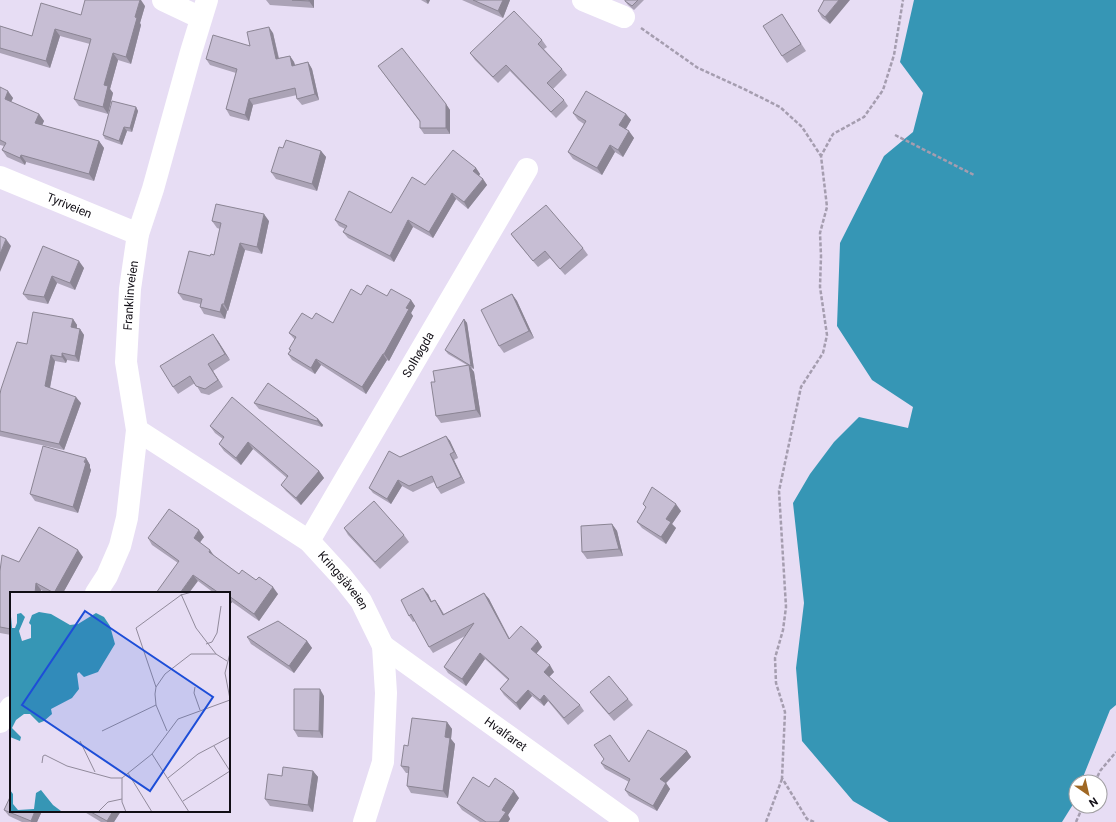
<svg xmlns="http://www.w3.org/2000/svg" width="1116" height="822" viewBox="0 0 1116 822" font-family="Roboto,sans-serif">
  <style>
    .water { fill: #3696b5 }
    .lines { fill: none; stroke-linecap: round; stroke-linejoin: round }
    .path { stroke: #a59daf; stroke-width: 2.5; stroke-dasharray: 4 2; stroke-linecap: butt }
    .minor { stroke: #fff; stroke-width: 22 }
    .wall { fill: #aba3b6 }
    .shaded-wall { fill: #8b8594 }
    .building { fill: #c7bed4; stroke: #8b8594 }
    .labels { text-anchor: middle; stroke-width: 4; stroke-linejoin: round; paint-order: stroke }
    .street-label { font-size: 12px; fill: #110e15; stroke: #fff }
    .inset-road { fill: none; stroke: #918a9b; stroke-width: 1 }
    .view { fill: #1d4ed8; fill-opacity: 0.15; stroke: #1d4ed8; stroke-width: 2 }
    .inset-edge { fill: none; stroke: #110e15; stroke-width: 2 }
  </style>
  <rect width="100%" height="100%" fill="#e7ddf4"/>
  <path class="water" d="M914 0H1116V705L1110 710 1081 782H1076V795L1072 806 1062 822H889L853 801 802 741 796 668 804 603 793 503 810 474 834 442 859 417 908 428 913 407 872 380 837 326 840 243 884 156 913 132 923 93 900 62Z"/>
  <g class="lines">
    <path class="path" d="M641 28 698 68 746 90 780 107 802 127 821 156
      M895 135 974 175
      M1095 782 1100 771 1116 752
      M766 822 782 779
      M814 822 807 819 782 778 785 712 776 683 775 658 783 630 786 607 779 491 801 387 823 353 827 335 820 287 821 256 820 233 827 207 821 156 833 134 864 117 883 90 894 55 903 0
      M1076 822 1083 806"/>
    <g class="minor">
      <path d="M163 0 201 18"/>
      <path d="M583 0 624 17"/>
      <path id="s1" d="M0 177 138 234"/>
      <path id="s2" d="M137 430 309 541 342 577 361 601 383 646 386 693 383 762 364 822"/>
      <path id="s3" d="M309 541 527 169"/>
      <path id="s4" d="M96 593 107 576 120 546 127 518 137 430 126 362 130 289 138 234 153 189 191 52 207 0"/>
      <path id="s5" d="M383 646 628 822"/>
      <path d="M0 722 11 707"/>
    </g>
  </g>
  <path class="wall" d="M266 0H314V8L270 5Z
    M421 0H430L428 4Z
    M462 0H510L503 18Z
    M625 0H644L634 10 628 5 625 1Z
    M824 0 830 24 822 18 818 11Z
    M145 6 140 23 141 25 131 64 118 60 110 89 113 93 108 114 79 106 74 99 90 44 60 36 50 68 0 53V26L32 36 81 15Z
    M782 14 806 51 787 63 782 56Z
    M273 33 279 58 290 56 294 62 295 65 308 62 312 69 319 100 302 105 297 99V95L253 105 249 121 230 116 226 109 236 73 210 65 206 59 250 46Z
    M542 40 547 47 544 49 562 69 567 75 553 89 564 100 568 106 556 118 510 71 498 83 475 60 470 53Z
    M378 66 446 104 450 110V134H424L420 128V122Z
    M0 87 13 98 11 102 39 114 44 121 42 125 99 141 104 148 94 181 26 162 25 165 7 157 2 150 4 146 0 145Z
    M136 107 138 111 132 132 127 131 122 145 105 139 103 135Z
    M573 113 626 114 631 120 626 129 634 138 623 157 615 152 602 175 573 159 568 152 584 124 578 120Z
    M283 148 321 151 326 157 317 191 276 179 271 172Z
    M476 168 480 174 479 176 483 179 487 185 468 209 456 199 433 238 413 227 394 262 348 238 343 232 345 229 339 226 335 220 391 213 425 185Z
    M212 221H269L262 254 245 250 228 311H227L225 319 204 314 200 307V304L183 300 178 293 210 256 214 255 220 229 217 228Z
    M511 234 583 248 588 255 565 275 550 258 538 267 516 241Z
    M43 246 84 268 75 290 57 283 48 304 28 300 23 294Z
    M512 294 517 301 534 338 504 353 499 346Z
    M361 295 411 300 415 306 411 313 413 316 389 361 387 360 366 394 321 365 315 374 292 360 288 354 290 350 289 349 295 340 289 333 312 319 333 323Z
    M73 319 77 325V328L80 329 84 335 79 362 67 360 66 363 55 361 50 388 81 403 64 450 0 436V394L27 344Z
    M464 319 467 323 474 369 471 368 474 372 481 417 441 423 436 416 435 382 467 365 448 354 445 350Z
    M218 341 230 360 213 371 223 387 209 395 201 393 195 383 178 394 173 387Z
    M254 403 318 419 323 425 322 427 259 409Z
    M210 426 319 471 324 478 301 505 286 491 281 485 287 478 253 449 241 465 224 451 219 444 223 439 215 433Z
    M446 436 450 441 458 458 454 460 465 483 441 494 437 488 434 482 413 492 402 486 391 504 373 493 369 488 400 457Z
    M86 458 90 465V468L91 470 78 513 35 501 30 494Z
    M643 504 681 511 672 524 676 528 666 544 642 528 637 522 646 508Z
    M612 524 617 531 623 556 587 559 582 552Z
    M344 528 404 535 409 542 380 569 348 535Z
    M204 537 200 542 215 557 239 574 256 580 278 594 259 621 232 602 230 605 229 604V593H214L198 581 178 563 152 545 148 538Z
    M83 557 63 593H46L41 590 11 593V635L0 633V571L19 562Z
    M484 593 489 599 510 639 538 641 542 647 536 654 554 672 549 677 580 705 584 711 568 725 548 701 544 706 532 696 520 710 504 695 500 689 508 680 485 659 466 686 448 673 444 667 465 636 433 653 429 647 415 621 413 622 409 616 428 594 431 601 435 600 439 606 444 614Z
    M247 637 307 641 312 648 294 673 251 644Z
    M590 692 628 699 633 705 614 721 595 699Z
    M324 696 323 738 298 737 294 730Z
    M447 722 452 729 451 739 455 744 448 798 411 793 407 786 408 773H406L401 766 408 746Z
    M687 751 691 757 666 783 670 789 657 811 629 796 625 790 629 782 605 769 601 763 629 762Z
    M313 771 318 777 313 812 270 806 265 799 282 776Z
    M489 787 519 798 508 815 510 819 508 822H480L462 810 457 803Z
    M4 810 11 811H42L37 822H22L9 816Z
    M83 811H121L114 822H101Z"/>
  <path class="shaded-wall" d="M140 0H141L145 6 140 23 141 25 131 64 126 57 135 17Z
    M309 0H314V8L309 1Z
    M426 0H430L428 4Z
    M503 0H510L503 18 498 11Z
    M839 0H850L830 24 825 17Z
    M269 27 273 33 280 65 276 59Z
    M55 29 60 36 50 68 46 61Z
    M113 53 118 60 110 89 113 93 108 114 103 107 104 85Z
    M290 56 294 62 297 72 292 66Z
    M308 62 312 69 319 100 315 94Z
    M8 91 13 98 9 106 5 99Z
    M249 99 253 105 249 121 245 115Z
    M446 104 450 110V134L446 128Z
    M136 107 138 111 132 132 130 128Z
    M39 114 44 121 40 130 35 123Z
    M626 114 631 120 624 132 619 125Z
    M124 127 127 131 122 145 119 141Z
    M629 131 634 138 623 157 618 150Z
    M99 141 104 148 94 181 89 174Z
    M610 145 615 152 602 175 597 168Z
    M321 151 326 157 317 191 312 184Z
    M21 155 26 162 25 165 20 158Z
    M476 168 480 174 478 177 473 171Z
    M483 179 487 185 468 209 464 202Z
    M452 193 456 199 433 238 429 232Z
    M264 214 269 221 262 254 257 247Z
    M408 220 413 227 394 262 390 256Z
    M6 239 11 246 0 272V254Z
    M240 243 245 250 228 311 224 304Z
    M79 261 84 268 75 290 70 283Z
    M52 276 57 283 48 304 44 297Z
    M512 294 517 301 534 338 529 331Z
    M411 300 415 306 411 313 413 316 389 361 384 354 406 308Z
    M222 304 227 311 225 319 220 312Z
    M73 319 77 325 76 334 71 327Z
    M464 319 467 323 474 369 471 366Z
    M80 329 84 335 79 362 75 356Z
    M213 334 218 341 230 360 225 354Z
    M62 353 67 360 66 363 62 357Z
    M383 354 387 360 366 394 362 387Z
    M51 355 55 361 49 392 45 386Z
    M316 359 321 365 315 374 311 368Z
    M208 364 213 371 223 387 218 380Z
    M469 365 474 372 481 417 476 410Z
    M76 397 81 403 64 450 59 444Z
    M318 419 323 425 322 427 317 421Z
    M446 436 450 441 458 458 454 452Z
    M248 442 253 449 241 465 236 458Z
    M450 454 454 460 465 483 461 477Z
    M86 458 90 465V468L91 470 78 513 73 507Z
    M319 471 324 478 301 505 296 498Z
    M398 480 402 486 391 504 387 499Z
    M676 504 681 511 672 524 676 528 666 544 661 537 666 519Z
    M612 524 617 531 623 556 619 549Z
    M199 530 204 537 198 545 194 538Z
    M78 550 83 557 63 593H54Z
    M210 550 215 557 209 552Z
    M193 575 198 581 189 593H180Z
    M36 583 41 590V593H35Z
    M273 587 278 594 259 621 254 614Z
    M423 588 428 594 435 608 431 602Z
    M484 593 489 599 513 646 509 639Z
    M229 597 232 602 230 605 229 603Z
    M435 600 439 606 447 621 443 615Z
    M307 641 312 648 294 673 289 666Z
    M538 641 542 647 535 655 531 649Z
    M480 653 485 659 466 686 462 679Z
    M550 665 554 672 548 678 544 672Z
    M320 689 324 696 323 738 319 731Z
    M528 690 532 696 520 710 516 703Z
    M544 695 548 701 544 706 540 700Z
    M447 722 452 729 451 739 455 744 448 798 443 791 445 737Z
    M687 751 691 757 666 783 670 789 657 811 653 806 660 779Z
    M313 771 318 777 313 812 308 805Z
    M514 791 519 798 508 815 510 819 508 822H499L502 810Z
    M35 811H42L37 822H31V821Z
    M113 811H121L114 822H107V821Z"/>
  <path class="building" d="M85 0H140L135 17 137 18 126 57 113 53 104 85 108 86 103 107 74 99 91 39 55 29 46 61 0 48V26L32 36 41 3 81 15Z
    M292 0H309V1Z
    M473 0H503L498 11Z
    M625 0H638L632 6 625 1Z
    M824 0H839L825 17 818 11Z
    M514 11 542 40 538 44 562 69 547 83 564 100 551 112 506 65 493 77 470 53Z
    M782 14 801 44 782 56 763 26Z
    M269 27 276 59 290 56 292 66 308 62 315 94 297 99 295 88 249 99 245 115 226 109 237 69 206 59 213 35 250 46 247 32Z
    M402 48 446 104V128H420V121L378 66Z
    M0 87 8 91 5 99 39 114 35 123 99 141 89 174 21 155 20 158 2 150 6 143 0 140Z
    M586 91 626 114 619 125 629 131 618 150 610 145 597 168 568 152 586 121 573 113Z
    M112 101 136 107 130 128 124 127 119 141 103 135Z
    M286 140 321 151 312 184 271 172 279 147 283 148Z
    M453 150 476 168 473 171 483 179 464 202 452 193 429 232 408 220 390 256 343 232 347 226 335 220 349 191 391 213 412 177 425 185Z
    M216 204 264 214 257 247 240 243 224 304H222L220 312 200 307 202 299 178 293 189 251 210 256 211 254 214 255 221 223 212 221Z
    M546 205 583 248 560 269 545 251 533 261 511 234Z
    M0 236 6 239 0 254Z
    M43 246 79 261 70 283 52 276 44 297 23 294Z
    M367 285 387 296 391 289 411 300 406 308 409 309 384 354H383L362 387 316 359 311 368 288 354 291 350 289 349 296 337 289 333 302 313 312 319 316 313 333 323 351 289 361 295Z
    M512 294 529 331 499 346 481 310Z
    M33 312 73 319 71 327 80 329 75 356 62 353V357L51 355 45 386 76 397 59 444 0 431V394L1 389 17 342 27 344Z
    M464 319 471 366 445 350Z
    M213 334 225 354 208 364 218 380 205 389 196 386 190 376 173 387 160 366Z
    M469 365 476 410 436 416 431 382H435L433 371Z
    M268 383 318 419 317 421 254 403Z
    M232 397 319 471 296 498 281 485 288 476 248 442 236 458 219 444 224 437 210 426Z
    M446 436 454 452 450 454 461 477 437 488 432 476 409 486 398 480 387 499 369 488 389 451 400 457Z
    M43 446 86 458 84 462 86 463 73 507 30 494Z
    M652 487 676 504 666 519 671 522 661 537 637 522 646 507 643 504Z
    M374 501 404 535 375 562 344 528Z
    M169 509 199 530 194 538 210 550 209 552 239 574 242 570 256 580 259 577 273 587 254 614 229 596V593H219L193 575 180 593H156L179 561 148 538Z
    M612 524 619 549 582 552 581 526Z
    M39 527 78 550 54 593 36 583 35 593H11V629L0 627V571L2 555 19 562Z
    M423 588 431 602 435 600 443 615 484 593 509 639 521 626 538 641 531 649 550 665 544 672 580 705 564 718 544 695 540 700 528 690 516 703 500 689 509 679 480 653 462 679 444 667 474 623 429 647 411 614 409 616 401 600Z
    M278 621 307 641 289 666 247 637Z
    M609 676 628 699 609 714 590 692Z
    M294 689H320L319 731 294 730Z
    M412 718 447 722 445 737 450 738 443 791 407 786 409 767 401 766 404 745 408 746Z
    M648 730 687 751 660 779 666 783 653 806 625 790 630 779 601 763 604 759 594 745 610 735 629 762Z
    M283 767 313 771 308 805 265 799 268 774 282 776Z
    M473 777 489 787 495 778 514 791 502 810 506 812 499 822H486L457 803Z
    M11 795V811H35L31 821 4 810Z
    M89 811H113L107 821Z"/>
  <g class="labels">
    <g class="street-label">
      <text dy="4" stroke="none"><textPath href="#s1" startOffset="75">Tyriveien</textPath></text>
      <text dy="4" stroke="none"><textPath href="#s4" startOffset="306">Franklinveien</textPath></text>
      <text dy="4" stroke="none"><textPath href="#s3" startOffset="216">Solhøgda</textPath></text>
      <text dy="4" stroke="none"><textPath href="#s2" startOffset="257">Kringsjåveien</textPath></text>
      <text dy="4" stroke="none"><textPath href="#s5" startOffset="151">Hvalfaret</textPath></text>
    </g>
  </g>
  <g transform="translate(10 592)">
    <rect width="220" height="220" fill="#e7ddf4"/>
    <path d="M0 13 2 36H5L7 31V22L11 21 15 25 9 39 12 49 21 46V33L19 31 22 23 29 20 41 22 60 33 68 32 86 21 94 25 100 34 105 52 88 80 74 85 69 80 67 82 69 97 62 106 41 117 42 122 34 129 29 131 20 122H14L6 128 2 136 11 145 10 149 0 145ZM0 198 3 202V212L8 218 24 217 26 201 31 198 43 213 51 219 59 220H0Z" fill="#3696b5"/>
    <path class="inset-road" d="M171 2 186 36 206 62M196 52 202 50 207 41 211 14M220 61 215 81 220 107M146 95 126 36 171 3 182 0M185 95 184 101 190 118M92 139 146 113M157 139 146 113 145 102 146 95 155 82 181 62H206L217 69M70 149 85 180M204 154 220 179M142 162 179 220M32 171 33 164 35 163 57 174 101 186H112M118 181 142 220M112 186 142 162 168 127 220 108M112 186V210L116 220M158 186 188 162 220 145M173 209 220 179M88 220 98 210 112 207"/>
    <path class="view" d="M75 19 203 105 140 199 12 113Z"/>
    <rect width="220" height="220" class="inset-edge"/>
  </g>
  <g transform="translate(1088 794) rotate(146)"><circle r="19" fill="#ffffff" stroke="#a09fa1"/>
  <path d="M0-3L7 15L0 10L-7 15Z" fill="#9f6723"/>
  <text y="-6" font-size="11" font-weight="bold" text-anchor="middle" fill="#110e15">N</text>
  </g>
</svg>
